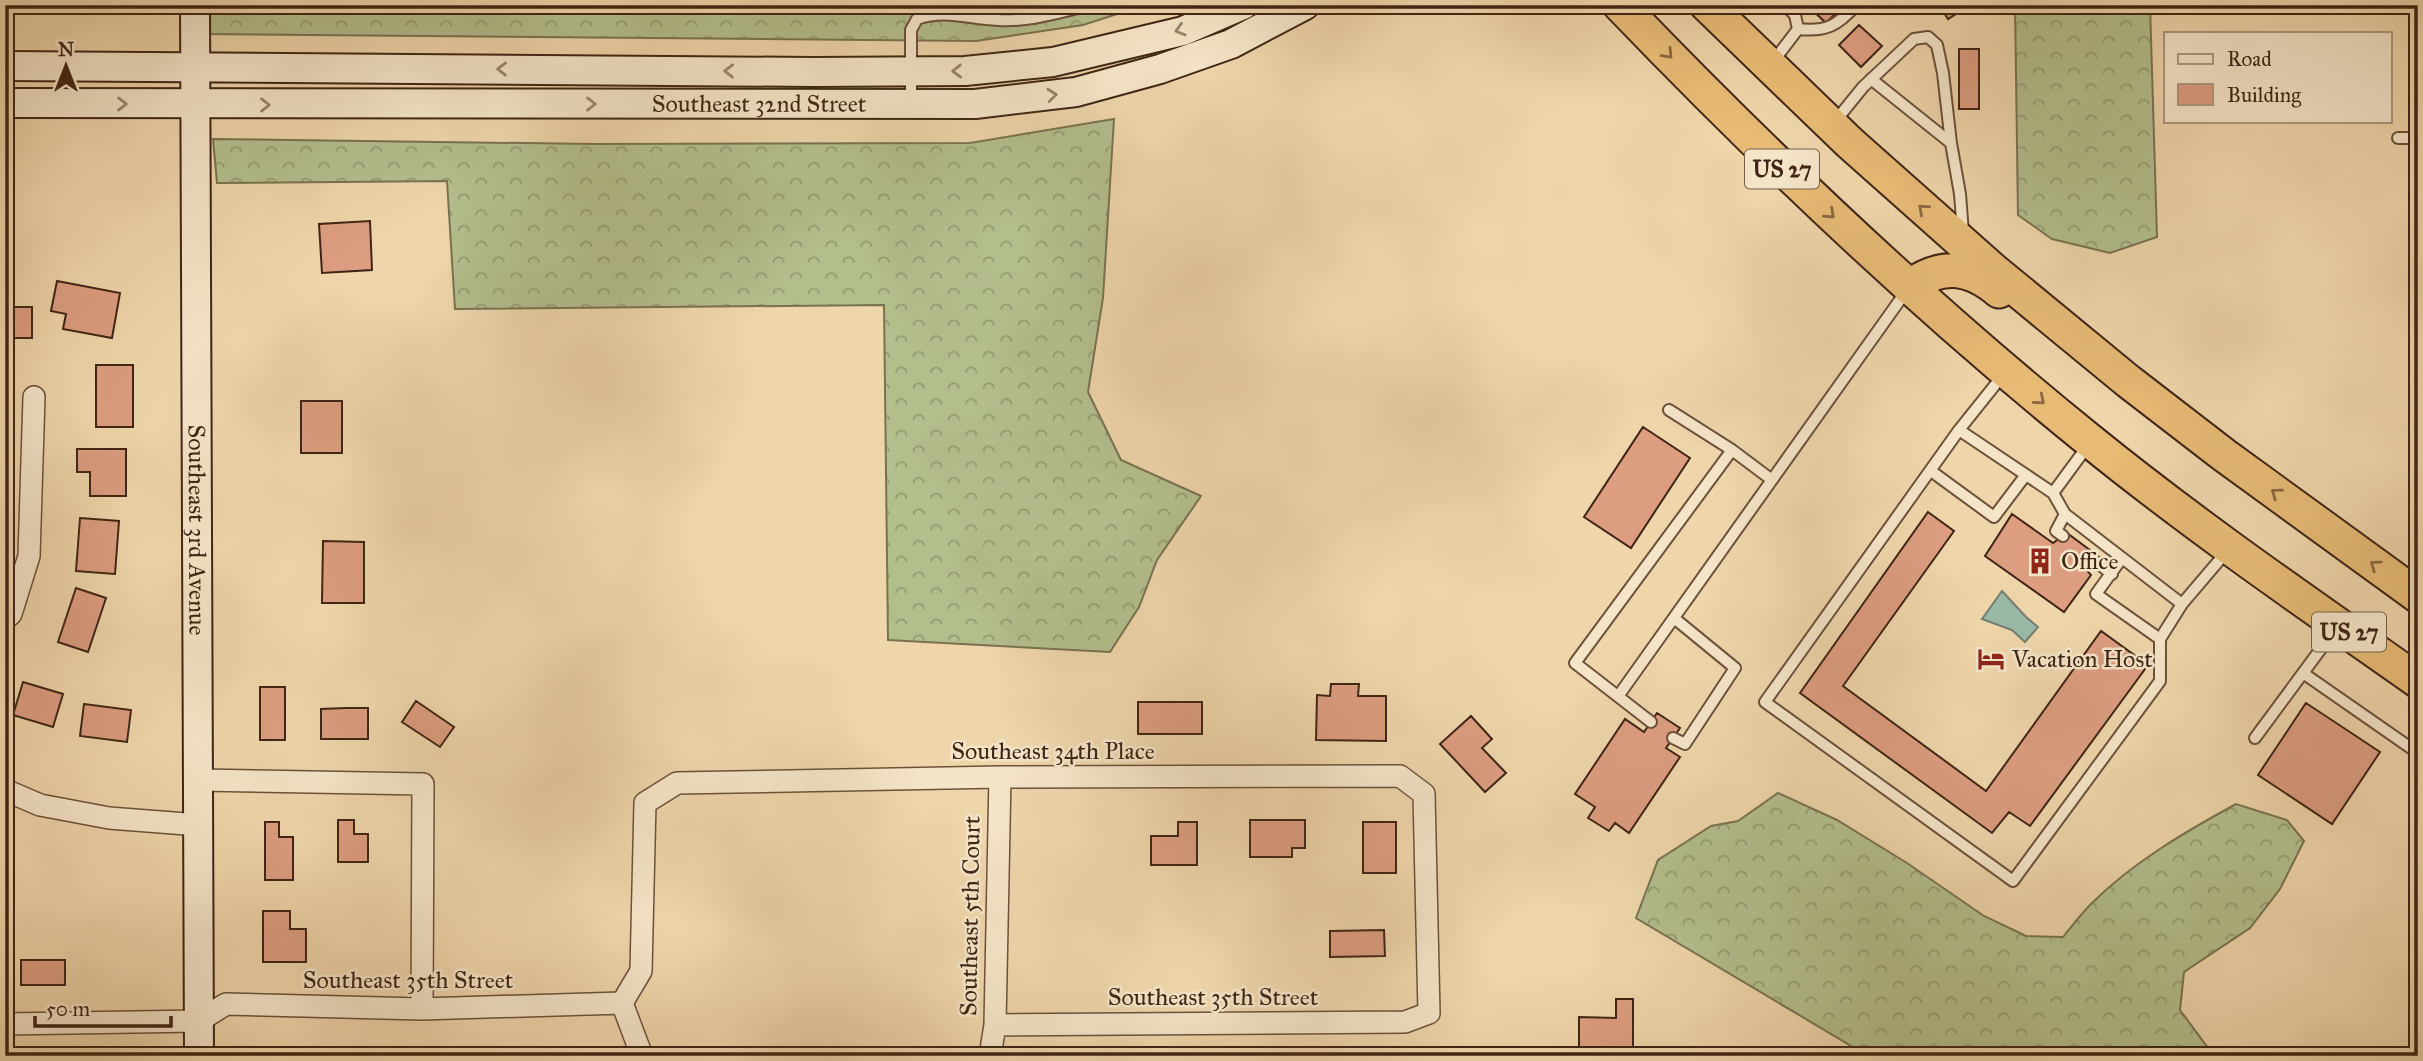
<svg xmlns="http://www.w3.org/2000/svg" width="2423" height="1061" viewBox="0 0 2423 1061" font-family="'IM FELL Great Primer',serif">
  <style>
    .forest { fill: url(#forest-crowns); stroke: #7a7252; stroke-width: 2 }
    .water { fill: #99b9a8; stroke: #757e6e; stroke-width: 2 }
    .building { fill: #dc9d80; stroke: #402516; stroke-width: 2 }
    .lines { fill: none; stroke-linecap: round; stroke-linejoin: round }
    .service-casing { stroke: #6c513b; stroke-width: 14 }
    .minor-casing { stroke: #6c513b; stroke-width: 24 }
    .secondary-casing { stroke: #402516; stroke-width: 32 }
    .trunk-casing { stroke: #402516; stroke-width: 37 }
    .service { stroke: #f4e4c8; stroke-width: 10 }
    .minor { stroke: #f4e4c8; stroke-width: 21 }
    .secondary { stroke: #f4e4c8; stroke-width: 28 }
    .trunk { stroke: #e7ba75; stroke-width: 33 }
    .oneway { stroke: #9a846f }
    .oneway2 { stroke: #8b6841 }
    .labels { text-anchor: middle; stroke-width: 5; stroke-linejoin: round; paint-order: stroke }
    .shield { fill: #f4e4c8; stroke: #765e4b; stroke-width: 2 }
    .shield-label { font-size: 23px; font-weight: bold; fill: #402516 }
    .street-label { font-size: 24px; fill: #402516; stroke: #f4e4c8 }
    .poi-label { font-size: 24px; fill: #402516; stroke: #f4e4c8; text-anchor: start }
  </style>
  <defs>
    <pattern id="forest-crowns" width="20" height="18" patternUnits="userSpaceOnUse" patternTransform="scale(1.75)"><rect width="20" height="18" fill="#b3be8d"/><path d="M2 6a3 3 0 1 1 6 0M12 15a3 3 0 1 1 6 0" fill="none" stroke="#939a72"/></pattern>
  </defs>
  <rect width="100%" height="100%" fill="#eed5aa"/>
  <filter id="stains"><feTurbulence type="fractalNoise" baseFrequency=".00286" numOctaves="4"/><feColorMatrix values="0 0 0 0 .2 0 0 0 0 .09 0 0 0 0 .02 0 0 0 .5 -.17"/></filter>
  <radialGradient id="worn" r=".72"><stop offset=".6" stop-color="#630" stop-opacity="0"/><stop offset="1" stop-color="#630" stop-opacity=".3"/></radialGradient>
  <path class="forest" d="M205 5H986L1000 16 1008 5H1145L1083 25 976 41 206 34Z
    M2015 5H2150L2157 237 2110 253 2052 239 2018 215Z
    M1114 119 1103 298 1088 392 1121 460 1201 496 1157 560 1139 607 1110 652 888 640 884 305 455 309 447 181 217 183 213 139 595 144 970 143Z
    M1778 793 1837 820 1907 863 1984 916 2026 936 2063 937C2072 926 2081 914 2091 904 2133 862 2185 832 2236 804L2287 820 2304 841 2280 889 2250 928 2184 972 2180 1010 2214 1056H1868L1636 918 1658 860 1711 826 1738 821Z"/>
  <path class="water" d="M2002 591 2026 617 2038 627 2025 642 2012 630 1982 619Z"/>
  <path class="building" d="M1807 5H1844L1826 23Z
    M1939 5H1959L1962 10 1948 19Z
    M1859 25 1882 46 1861 67 1839 45Z
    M1959 49H1979V109H1959Z
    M370 221 372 270 322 273 319 224Z
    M57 281 120 293 112 338 63 329 66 314 51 311Z
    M5 307H32V338H5Z
    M96 365H133V427H96Z
    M301 401H342V453H301Z
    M1643 427 1690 458 1631 548 1584 517Z
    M77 449H126V496H90V472H77Z
    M1928 512 1954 531 1843 686 1986 791 2101 631 2148 665 2030 826 2009 812 1992 833 1800 693Z
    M2012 514 2053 543 2067 533 2090 550 2084 567 2091 575 2064 612 1985 556Z
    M80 518 119 521 115 574 76 571Z
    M323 541 364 542V603H322Z
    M76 588 106 598 88 652 58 642Z
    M23 682 63 694 53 727 13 715Z
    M1331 684H1359L1358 696H1386V741L1316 740 1317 695 1330 696Z
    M260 687H285V740H260Z
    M416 701 454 727 440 747 402 722Z
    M1138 702H1202V734H1138Z
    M2306 703 2380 752 2332 824 2258 775Z
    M84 704 131 710 127 742 80 736Z
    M346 708H368V739H321V709Z
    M1657 713 1680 728 1666 748 1680 757 1629 833 1615 823 1609 831 1588 818 1595 807 1575 794 1625 719 1644 732Z
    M1471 716 1492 739 1482 748 1506 773 1485 792 1440 744Z
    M338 820H354V834H368V862H338Z
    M1250 820H1305V848H1292V857H1250Z
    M265 822H279V837H293V880H265Z
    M1178 822H1197V865H1151V836H1178Z
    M1363 822H1396V873H1363Z
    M263 911H290V929H306V962H263Z
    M1384 930 1385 956 1330 957V931Z
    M21 960H65V985H21Z
    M1616 999H1633V1056H1579V1017L1616 1018Z"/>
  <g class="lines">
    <g class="service-casing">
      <path id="service" d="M1798 29C1828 32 1835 26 1857 5
        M1772 63 1798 29 1795 15 1785 5
        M1871 79 1951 143
        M911 104V30L917 19C946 9 968 19 998 20 1029 22 1060 12 1090 5
        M1833 124 1863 87 1914 39 1928 37 1937 45 1943 73 1951 143 1960 194 1963 233
        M2398 138H2418
        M1669 410 1732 450
        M1959 430 2003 375
        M1931 471 1994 517 2025 476
        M2053 493 2065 514 2182 604 2160 639V681L2013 881 1765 702 1959 430 2053 493 2089 444
        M2063 536 2056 531 2065 514
        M2088 556 2112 574
        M2122 558 2096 594 2160 639
        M2405 583 2418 566
        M2182 604 2228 550
        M2303 673 2418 753
        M1619 695 1907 290
        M1651 722 1575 663 1732 450 1772 480
        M1673 738 1685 744 1735 668 1674 618
        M2255 738 2337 627"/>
    </g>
    <g class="minor-casing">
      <path id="minor" d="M5 619 11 614 29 556 34 397
        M199 780 423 784 422 1009
        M5 790 40 805 109 818 199 825
        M5 1024 199 1021 226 1004 422 1009 622 1003
        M642 1056 622 1003 641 971 645 803 677 783 1000 777 1400 776 1424 794 1429 1013 1405 1022 995 1025
        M990 1056 995 1025 1000 777"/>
    </g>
    <g class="secondary-casing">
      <g id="secondary">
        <path id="s1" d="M195 5 199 1056"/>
        <path d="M5 66 813 72 965 71 1053 62 1183 31 1243 5"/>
        <path id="s2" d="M5 103 975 104 1076 92 1160 69 1231 44 1305 5"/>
      </g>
    </g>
    <g class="trunk-casing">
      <path id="trunk" d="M1620 5C1768 159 1923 306 2089 440 2195 526 2307 603 2418 681
        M1707 5 1850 143 1993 270 2128 381 2224 455 2418 596
        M1909 287C1941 263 1969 266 1999 291"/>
    </g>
    <use href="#service" class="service"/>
    <use href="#minor" class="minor"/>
    <use href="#secondary" class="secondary"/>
    <use href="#trunk" class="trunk"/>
  </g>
  <defs><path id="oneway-chevron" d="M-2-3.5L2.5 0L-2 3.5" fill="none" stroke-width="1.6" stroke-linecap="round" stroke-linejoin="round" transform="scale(1.75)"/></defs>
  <g class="oneway">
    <use href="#oneway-chevron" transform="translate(1180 30) rotate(163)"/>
    <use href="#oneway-chevron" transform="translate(502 69) rotate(-179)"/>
    <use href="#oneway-chevron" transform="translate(729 71) rotate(-179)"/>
    <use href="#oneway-chevron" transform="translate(957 71) rotate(179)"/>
    <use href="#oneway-chevron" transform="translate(1052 95) rotate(-6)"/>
    <use href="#oneway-chevron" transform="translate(122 104)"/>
    <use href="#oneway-chevron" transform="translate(591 104)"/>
    <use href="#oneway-chevron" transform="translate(265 105)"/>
  </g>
  <g class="oneway2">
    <use href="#oneway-chevron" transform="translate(1668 54) rotate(46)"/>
    <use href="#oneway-chevron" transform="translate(1923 209) rotate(-138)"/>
    <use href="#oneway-chevron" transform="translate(1830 214) rotate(43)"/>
    <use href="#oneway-chevron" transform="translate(2040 400) rotate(40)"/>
    <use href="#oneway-chevron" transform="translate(2276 493) rotate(-144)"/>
    <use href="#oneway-chevron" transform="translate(2375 565) rotate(-144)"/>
  </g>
  <defs>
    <g id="building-bare" transform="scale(2.1)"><path d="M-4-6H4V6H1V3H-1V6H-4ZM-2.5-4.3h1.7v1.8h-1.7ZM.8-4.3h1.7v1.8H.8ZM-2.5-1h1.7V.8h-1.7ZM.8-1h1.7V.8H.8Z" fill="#8f2418" stroke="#f4e4c8" stroke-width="2.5" paint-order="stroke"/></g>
    <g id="hotel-bare" transform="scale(2.1)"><path d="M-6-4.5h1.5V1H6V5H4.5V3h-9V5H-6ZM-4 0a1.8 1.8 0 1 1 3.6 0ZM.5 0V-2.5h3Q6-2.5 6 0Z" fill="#8f2418" stroke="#f4e4c8" stroke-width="2.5" paint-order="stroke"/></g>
  </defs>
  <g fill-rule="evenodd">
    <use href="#building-bare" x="2040" y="561"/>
    <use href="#hotel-bare" x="1991" y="659"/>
  </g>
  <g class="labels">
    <g class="shield">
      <rect x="1745" y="149.5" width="74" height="39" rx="5"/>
      <rect x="2312" y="612.5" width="74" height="39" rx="5"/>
    </g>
    <g class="shield-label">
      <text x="1782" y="177">US 27</text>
      <text x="2349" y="640">US 27</text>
    </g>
    <g class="street-label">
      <text dy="8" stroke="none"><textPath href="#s2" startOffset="754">Southeast 32nd Street</textPath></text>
      <text dy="8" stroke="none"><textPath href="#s1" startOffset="525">Southeast 3rd Avenue</textPath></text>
      <text x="1053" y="759">Southeast 34th Place</text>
      <text transform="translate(970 916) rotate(-89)" y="8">Southeast 5th Court</text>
      <text x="408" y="988">Southeast 35th Street</text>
      <text x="1213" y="1005">Southeast 35th Street</text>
    </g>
    <g class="poi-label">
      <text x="2061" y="569">Office</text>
      <text x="2012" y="667">Vacation Host</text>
    </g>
  </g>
  <rect width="2423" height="1061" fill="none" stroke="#eed5aa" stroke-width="28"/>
  <rect x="7" y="7" width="2409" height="1047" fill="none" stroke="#402516" stroke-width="3.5"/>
  <rect x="14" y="14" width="2395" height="1033" fill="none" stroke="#402516" stroke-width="2"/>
  <rect x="2164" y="32" width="228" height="91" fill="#f4e4c8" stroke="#ac9881" stroke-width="2"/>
  <rect x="2178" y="54" width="35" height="10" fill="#f4e4c8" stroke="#ac9881" stroke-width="2"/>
  <text x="2227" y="66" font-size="21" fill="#402516">Road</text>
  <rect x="2178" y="84" width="35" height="21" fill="#dc9d80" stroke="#ac9881" stroke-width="2"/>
  <text x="2227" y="102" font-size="21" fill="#402516">Building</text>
  <g transform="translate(66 66)" stroke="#f4e4c8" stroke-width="5" paint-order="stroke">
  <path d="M0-5L12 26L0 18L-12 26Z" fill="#402516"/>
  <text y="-10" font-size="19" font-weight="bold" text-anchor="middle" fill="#402516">N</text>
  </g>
  <path d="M35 1016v10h136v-10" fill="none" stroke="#402516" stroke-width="3.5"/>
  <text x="46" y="1016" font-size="21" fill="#402516" stroke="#f4e4c8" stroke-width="5" paint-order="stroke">50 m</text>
  <rect width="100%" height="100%" filter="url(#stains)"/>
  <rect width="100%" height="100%" fill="url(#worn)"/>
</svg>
